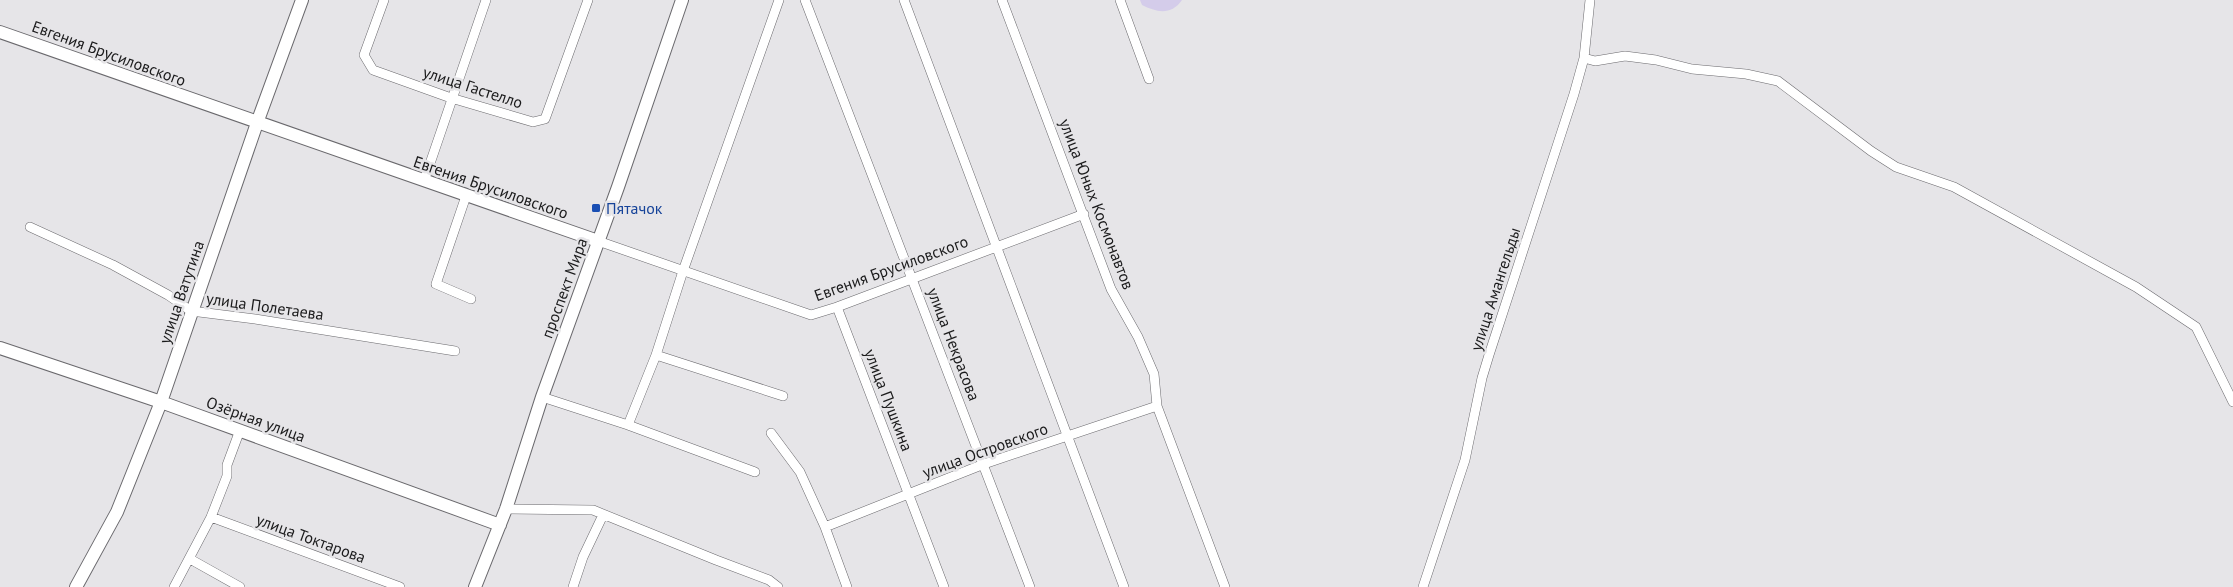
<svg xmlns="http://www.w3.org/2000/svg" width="2233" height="587" viewBox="0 0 2233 587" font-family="'PT Sans',sans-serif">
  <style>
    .green { fill: #d4ccea }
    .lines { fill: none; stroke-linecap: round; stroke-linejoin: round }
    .street-casing { stroke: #6a696d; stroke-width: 10 }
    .secondary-casing { stroke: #6a696d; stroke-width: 14 }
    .street { stroke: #fff; stroke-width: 9 }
    .secondary { stroke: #fff; stroke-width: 12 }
    .transit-dot { fill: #1a4fb4; stroke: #e6e5e8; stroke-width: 2 }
    .labels { text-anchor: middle; stroke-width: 5; stroke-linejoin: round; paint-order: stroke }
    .street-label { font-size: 16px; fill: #1a1a1b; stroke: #e6e5e8 }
    .transit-label { font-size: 16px; fill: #164399; stroke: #e6e5e8; text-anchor: start }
  </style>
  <rect width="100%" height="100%" fill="#e6e5e8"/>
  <path class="green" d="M1140 0H1182C1171 16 1156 12 1142 5Z"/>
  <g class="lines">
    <g class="street-casing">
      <path id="street" d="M384 0 364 55 373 70 451 98 533 122 545 119 588 0
        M805 0 1030 587
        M904 0 1124 587
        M1002 0 1111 289 1138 337 1154 374 1157 406 1225 587
        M1120 0 1149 79
        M1584 58 1595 61 1625 56 1656 60 1692 69 1746 74 1778 81 1871 151 1896 167 1954 187 2136 287 2196 327 2233 402
        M424 181 486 0
        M466 196 436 284 471 299
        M30 227 113 265 168 295 191 311 255 319 455 351
        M598 241 811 315 837 307 1084 214
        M837 307 944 587
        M656 355 783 396
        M542 397 628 425 755 472
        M628 425 656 355 683 271 779 0
        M771 433 800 472 825 527 847 587
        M506 509 593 510 716 560 769 580 778 587
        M211 517 400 587
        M825 527 984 464 1157 406
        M190 559 240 587
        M174 587 211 517 227 476V465L240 430
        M573 587 583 557 603 515
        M1423 587 1465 460 1482 378 1489 355 1574 94 1584 58 1590 0"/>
    </g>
    <g class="secondary-casing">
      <path id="secondary" d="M0 32 598 241
        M0 348 161 402 500 525
        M76 587 117 512 161 402 257 123 302 0
        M475 587 506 509 542 397 618 187 682 0"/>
    </g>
    <use href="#street" class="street"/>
    <use href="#secondary" class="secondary"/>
  </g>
  <rect class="transit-dot" x="591" y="203" width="10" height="10" rx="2.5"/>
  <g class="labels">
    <g class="street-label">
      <text transform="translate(109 53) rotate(20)" y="6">Евгения Брусиловского</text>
      <text transform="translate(473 87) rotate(18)" y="6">улица Гастелло</text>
      <text transform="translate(491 187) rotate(19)" y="6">Евгения Брусиловского</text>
      <text transform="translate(1097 204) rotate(69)" y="6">улица Юных Космонавтов</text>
      <text transform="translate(891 268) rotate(-20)" y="6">Евгения Брусиловского</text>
      <text transform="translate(564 288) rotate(-70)" y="6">проспект Мира</text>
      <text transform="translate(1495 289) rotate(-72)" y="6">улица Амангельды</text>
      <text transform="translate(181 292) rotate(-71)" y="6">улица Ватутина</text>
      <text transform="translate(265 306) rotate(8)" y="6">улица Полетаева</text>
      <text transform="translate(954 344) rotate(69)" y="6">улица Некрасова</text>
      <text transform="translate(889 400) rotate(69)" y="6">улица Пушкина</text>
      <text transform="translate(256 419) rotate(20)" y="6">Озёрная улица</text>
      <text transform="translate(985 450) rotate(-20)" y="6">улица Островского</text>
      <text transform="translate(311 538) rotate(20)" y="6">улица Токтарова</text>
    </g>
    <g class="transit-label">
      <text x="606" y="214">Пятачок</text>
    </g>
  </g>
</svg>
